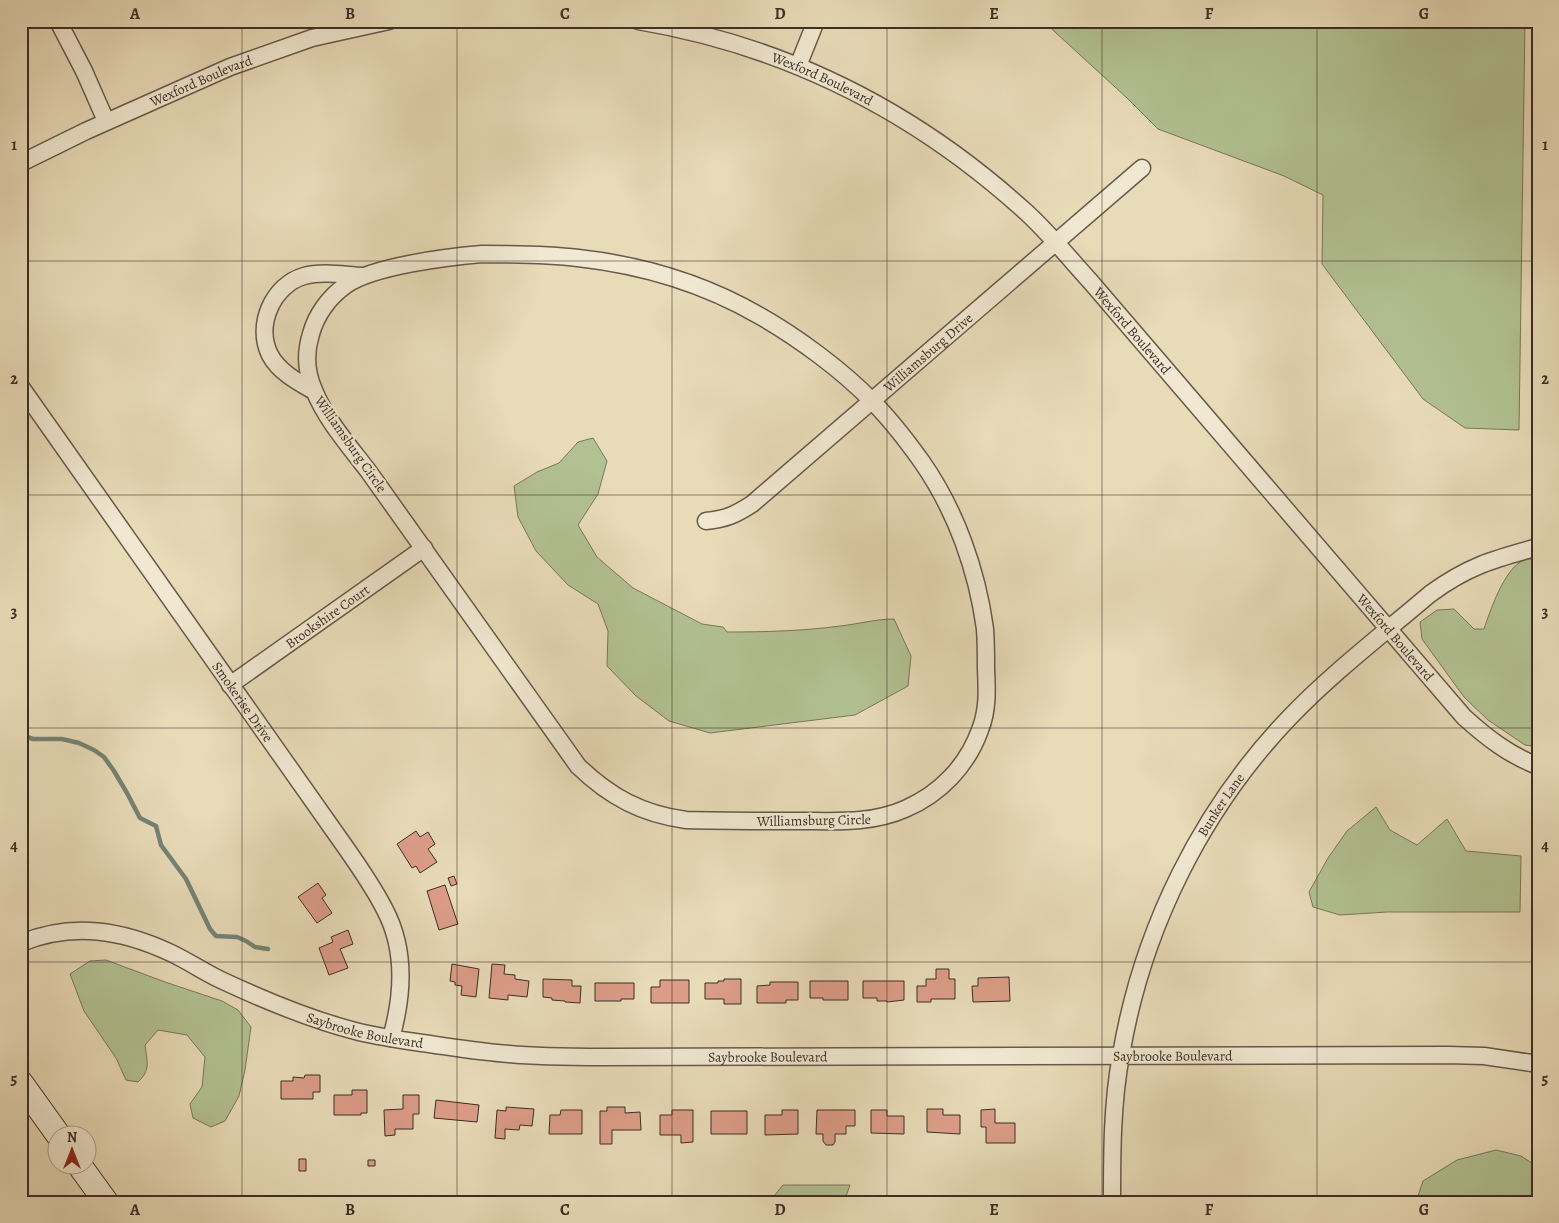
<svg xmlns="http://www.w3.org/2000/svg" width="1559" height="1223" viewBox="0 0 1559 1223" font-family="Alegreya,serif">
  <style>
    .green { fill: #b2c192; stroke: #78785c }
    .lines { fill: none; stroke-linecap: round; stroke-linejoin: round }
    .stream { stroke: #748375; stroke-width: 4.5 }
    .building { fill: #dc9d88; stroke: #3d2e26 }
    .street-casing { stroke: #68594a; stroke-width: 19 }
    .secondary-casing { stroke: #3d2e26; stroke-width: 26 }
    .street { stroke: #f0e8d1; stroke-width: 16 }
    .secondary { stroke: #f0e8d1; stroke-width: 24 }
    .grid { fill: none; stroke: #3d2e26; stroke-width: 1; stroke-opacity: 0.55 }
    .labels { text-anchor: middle; stroke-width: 4.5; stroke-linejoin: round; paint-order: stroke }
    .street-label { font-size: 14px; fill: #3d2e26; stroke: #f0e8d1 }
    .neatline { fill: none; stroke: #3d2e26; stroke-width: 2 }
    .grid-label { font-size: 16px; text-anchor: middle; font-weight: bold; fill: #3d2e26 }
  </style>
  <rect width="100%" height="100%" fill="#e8dbb8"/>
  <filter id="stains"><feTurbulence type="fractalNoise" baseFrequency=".004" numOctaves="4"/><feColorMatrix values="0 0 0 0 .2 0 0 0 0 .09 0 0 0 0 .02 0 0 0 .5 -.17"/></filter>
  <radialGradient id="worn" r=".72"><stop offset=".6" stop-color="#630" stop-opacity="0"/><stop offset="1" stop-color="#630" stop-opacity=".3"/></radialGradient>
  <path class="green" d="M1043 21H1525L1519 430 1465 428 1423 399 1322 264 1323 195 1284 176 1158 129 1127 98Z
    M593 438 607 461 598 494 578 525 597 557 633 588 702 624 723 627 727 632C765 632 803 631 840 626 859 624 875 619 894 619L911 656 908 686 855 715 710 733 669 721 636 696 607 666 608 631 598 604 568 585 536 551 518 517 514 486 537 472 559 463 578 442Z
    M1538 558V747L1525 745 1488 720 1464 697 1422 639 1420 622 1437 610 1454 609 1474 629H1484C1490 611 1504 570 1522 561 1527 559 1533 559 1538 558Z
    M1376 807 1390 830 1417 845 1447 819 1466 851 1521 856 1520 912H1387L1340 915 1313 907 1309 892 1328 858 1347 831Z
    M106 960 165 982 222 1001 238 1010 251 1027 245 1070 239 1096 225 1121 211 1127 193 1118 190 1104 202 1087 205 1057 187 1035 158 1030 145 1045C147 1061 151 1070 138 1082L126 1080 116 1058 84 1011 70 974 90 961Z
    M1496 1150 1521 1156 1538 1167V1202H1416L1423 1181 1457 1160Z
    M783 1185H850L844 1202H769Z"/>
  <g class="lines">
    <path class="stream" d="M21 735 33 739H62L79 743 94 750 104 757 114 771 127 793 140 818 156 826 161 845 186 879 210 929 216 936 237 937 246 941 255 947 268 949"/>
  </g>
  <path class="building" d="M416 831 420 837 428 832 435 844 428 849 437 862 420 873 416 866 412 868 397 844Z
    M454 876 457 884 451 886 448 878Z
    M318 883 326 895 322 898 332 913 317 923 298 897Z
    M445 885 458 924 439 930 427 891Z
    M348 930 353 944 340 949 348 968 329 975 319 948 333 942 331 937Z
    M452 964 479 969 476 997 461 995 462 986 455 985V982L450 981Z
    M492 964 505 965 504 974 515 975V979L529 981 527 997 508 995V1000L489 998Z
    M936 969H949V979H955V999H931V1002H917V986H926V979H936Z
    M1009 977 1010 1001 973 1002 972 986H978V978Z
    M543 979 572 980V986H581L580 1003 565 1002V1001L552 1000V998L543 997Z
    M724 979H741V1004H724V999H705V983H718V981H724Z
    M660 980H689V1003H651V987H660Z
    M810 981H848V1000H823V998H810Z
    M863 981H904V1000L887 1002V1001H877V998H863Z
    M770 982H798V1000H786V1003H757V986L770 985Z
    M595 983H634V999H621V1001H595Z
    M305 1075H320V1092H313V1099H281V1081H293V1077L304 1078Z
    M352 1090H367V1113H361V1115H334V1095H352Z
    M403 1095H419V1114H413V1129H395V1135L385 1136 384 1110 403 1109Z
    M436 1100 479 1105 477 1122 434 1118Z
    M506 1107 534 1109 532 1126 520 1125 519 1130 505 1129V1139L495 1138 497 1110 506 1111Z
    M607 1107H625V1113L640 1112 641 1130H612V1144H600V1111H607Z
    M927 1109H943V1115H960V1134L927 1132Z
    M995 1109V1123H1015V1143H986V1127H981V1110Z
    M561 1110H582V1134H549L550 1115H560Z
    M672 1110H693V1142L681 1143V1135H660V1115H672Z
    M782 1110H798V1134L765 1135V1115H782Z
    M817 1110H855V1126H846V1134H835V1142L833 1145H826L823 1141V1134H816Z
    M871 1110H887V1116H904V1134L871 1133Z
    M711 1111H747V1134H711Z
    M299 1159H306V1171H299Z
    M368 1160H375V1166H368Z"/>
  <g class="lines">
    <g class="street-casing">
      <g id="street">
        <path d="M58 21 84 71 106 121"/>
        <path id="s1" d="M638 21C787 46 915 111 1026 212 1049 233 1069 258 1090 281L1464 717C1486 737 1509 755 1538 766"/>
        <path d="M798 66 816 21"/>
        <path id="s2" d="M21 163 86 131 230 67 312 38 389 21"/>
        <path d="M482 254C514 254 546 254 578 258 641 265 705 284 760 316 797 337 842 370 872 401 890 419 907 441 922 462 956 511 977 570 985 629 986 642 986 656 986 669 987 690 988 710 980 730 967 766 940 794 905 809 871 824 835 821 799 821 761 821 724 821 686 820 642 814 610 797 578 766L369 472C350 447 326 420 314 390 306 372 305 353 311 334 316 315 329 297 346 285 374 266 447 257 482 254Z"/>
        <path id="s3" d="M21 387 346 848C360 868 374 888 385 910 406 950 403 996 391 1038"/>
        <path d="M314 391C298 382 279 372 270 355 255 325 273 285 304 276 322 271 344 275 362 276"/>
        <path id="s4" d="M706 521C726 519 735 515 752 504L1142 168"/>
        <path id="s5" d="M230 685 424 548"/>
        <path id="s6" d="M21 943C73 922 122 930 171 953 188 961 204 972 221 980 266 1001 311 1020 359 1032 380 1037 401 1040 422 1043 451 1047 480 1052 509 1054 540 1057 572 1057 604 1057L1448 1055 1484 1056 1538 1064"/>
        <path id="s7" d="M1112 1202C1112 1153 1112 1104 1121 1055 1142 930 1201 810 1289 718 1332 673 1383 634 1430 594 1468 566 1494 559 1538 547"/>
      </g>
    </g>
    <g class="secondary-casing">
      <path id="secondary" d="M21 1083 59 1136
        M80 1166 106 1202"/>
    </g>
    <use href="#street" class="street"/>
    <use href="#secondary" class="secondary"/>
  </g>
  <path class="grid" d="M242 21V1202M457 21V1202M672 21V1202M887 21V1202M1102 21V1202M1317 21V1202M21 261H1538M21 495H1538M21 728H1538M21 962H1538"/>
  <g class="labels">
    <g class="street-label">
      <text dy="5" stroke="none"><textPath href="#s1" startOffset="194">Wexford Boulevard</textPath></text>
      <text dy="5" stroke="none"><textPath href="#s2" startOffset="198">Wexford Boulevard</textPath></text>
      <text dy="5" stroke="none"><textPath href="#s1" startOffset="598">Wexford Boulevard</textPath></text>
      <text dy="5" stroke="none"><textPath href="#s4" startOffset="282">Williamsburg Drive</textPath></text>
      <text transform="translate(351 444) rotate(55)" y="5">Williamsburg Circle</text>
      <text dy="5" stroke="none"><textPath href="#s5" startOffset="119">Brookshire Court</textPath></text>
      <text dy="5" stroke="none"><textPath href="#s1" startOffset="1002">Wexford Boulevard</textPath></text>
      <text dy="5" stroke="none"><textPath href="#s3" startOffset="385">Smokerise Drive</textPath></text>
      <text dy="5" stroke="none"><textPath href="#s7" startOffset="419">Bunker Lane</textPath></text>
      <text transform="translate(814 820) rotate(-1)" y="5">Williamsburg Circle</text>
      <text dy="5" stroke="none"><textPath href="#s6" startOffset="365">Saybrooke Boulevard</textPath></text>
      <text dy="5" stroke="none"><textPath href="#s6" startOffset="1175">Saybrooke Boulevard</textPath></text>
      <text dy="5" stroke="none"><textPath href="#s6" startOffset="770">Saybrooke Boulevard</textPath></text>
    </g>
  </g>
  <rect width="1559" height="1223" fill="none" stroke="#e8dbb8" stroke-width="55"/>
  <g transform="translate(72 1150)"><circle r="24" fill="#f0e8d1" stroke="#a89e8d"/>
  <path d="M0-4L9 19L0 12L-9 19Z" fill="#8f2418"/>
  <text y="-8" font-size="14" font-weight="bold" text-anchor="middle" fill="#3d2e26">N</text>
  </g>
  <rect x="28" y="28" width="1504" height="1168" class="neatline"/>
  <g class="grid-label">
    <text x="135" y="19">A</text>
    <text x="350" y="19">B</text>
    <text x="565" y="19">C</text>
    <text x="780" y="19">D</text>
    <text x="994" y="19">E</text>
    <text x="1209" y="19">F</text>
    <text x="1424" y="19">G</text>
    <text x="14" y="150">1</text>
    <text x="1545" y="150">1</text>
    <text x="14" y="384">2</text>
    <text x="1545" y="384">2</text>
    <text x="14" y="617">3</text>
    <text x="1545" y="617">3</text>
    <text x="14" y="851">4</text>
    <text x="1545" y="851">4</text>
    <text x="14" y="1084">5</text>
    <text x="1545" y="1084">5</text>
    <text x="135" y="1215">A</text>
    <text x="350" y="1215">B</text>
    <text x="565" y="1215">C</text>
    <text x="780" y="1215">D</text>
    <text x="994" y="1215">E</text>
    <text x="1209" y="1215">F</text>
    <text x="1424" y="1215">G</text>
  </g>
  <rect width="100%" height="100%" filter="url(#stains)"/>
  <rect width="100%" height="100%" fill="url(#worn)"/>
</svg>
